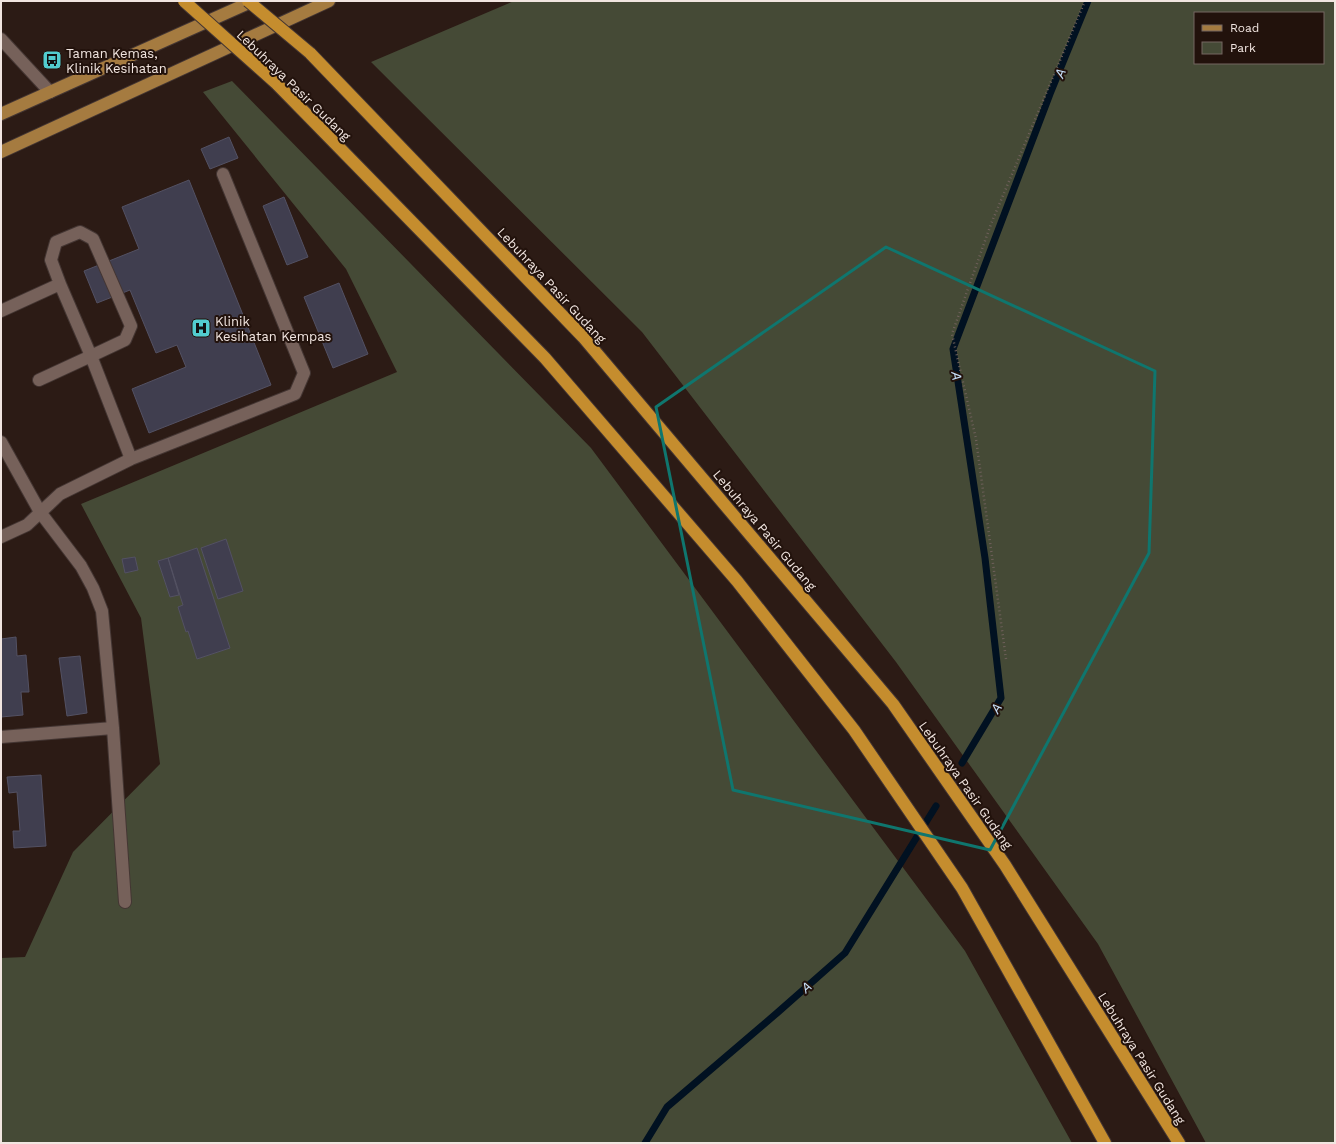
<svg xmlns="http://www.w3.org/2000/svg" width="1336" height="1144" viewBox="0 0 1336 1144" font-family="'Work Sans',sans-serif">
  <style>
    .green { fill: #454a36; fill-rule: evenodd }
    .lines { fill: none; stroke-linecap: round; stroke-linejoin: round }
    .stream { stroke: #011121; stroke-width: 7 }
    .building { fill: #403e4f; stroke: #535163 }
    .lane-casing { stroke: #443633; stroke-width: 14 }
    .secondary-casing { stroke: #443633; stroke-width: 14 }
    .primary-casing { stroke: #443633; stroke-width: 14 }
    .highway-casing { stroke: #443633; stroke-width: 14 }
    .path { stroke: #6f605b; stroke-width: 2.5; stroke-dasharray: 1 3; stroke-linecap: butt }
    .lane { stroke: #76615a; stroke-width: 12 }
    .secondary { stroke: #76615a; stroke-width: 12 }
    .primary { stroke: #a57b40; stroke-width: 12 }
    .highway { stroke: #c58d2e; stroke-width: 12 }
    .highway-bridge-casing { stroke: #443633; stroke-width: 14; stroke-linecap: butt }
    .highway-bridge { stroke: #c58d2e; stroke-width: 12 }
    .marked { fill: none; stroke: #0f766e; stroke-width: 3; stroke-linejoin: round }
    .labels { text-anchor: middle; stroke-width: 4; stroke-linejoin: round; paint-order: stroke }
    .poi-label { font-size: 13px; fill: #f1e5e0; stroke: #22120c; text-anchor: start }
    .street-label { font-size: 13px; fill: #f1e5e0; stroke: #22120c }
    .water-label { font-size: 14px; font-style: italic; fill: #c7e0f9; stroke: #22120c }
  </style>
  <rect width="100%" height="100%" fill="#2c1b15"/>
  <path class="green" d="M514 1H1335V1143H1206L1098 944 896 662 642 332 371 62ZM1195 13H1323V63H1195Z
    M232 81 591 448 965 951 1072 1143H1V958L25 957 73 852 160 764 141 618 81 504 397 372 346 269 203 92Z"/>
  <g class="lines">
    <path class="stream" d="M962 763 1001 698 985 558 953 349 1050 94 1088 1
      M645 1143 667 1107 777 1013 845 953 936 806"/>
  </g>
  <path class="building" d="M229 137 238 158 210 169 201 149Z
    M189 180 271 385 149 433 132 389 186 367 177 345 156 353 130 290 97 303 84 271 139 249 122 207Z
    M284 197 308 257 287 265 263 206Z
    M339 283 368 354 333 368 304 297Z
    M226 539 243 591 218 599 201 548Z
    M197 548 230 648 197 659 188 631 186 632 178 607 183 605 168 558Z
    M135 557 138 570 125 573 122 559Z
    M168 558 179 595 170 597 158 561Z
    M16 637 17 656 26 655 29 692H21L23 715 1 717V639Z
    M80 656 87 713 67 716 59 658Z
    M41 775 46 846 14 848 13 831H20L17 792 9 793 7 777Z"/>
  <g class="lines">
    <g class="lane-casing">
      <path id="lane" d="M1 311 60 284 51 260 56 242 80 232 93 239 131 326 125 340 91 356 131 459
        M39 380 91 356 60 284
        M1 442 40 512 81 566 93 588 102 611 113 728 125 902
        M1 537 27 525 60 494 131 459 295 394 304 373 223 174
        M1 737 113 728"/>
    </g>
    <g class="secondary-casing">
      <path id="secondary" d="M1 39 50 92"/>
    </g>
    <g class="primary-casing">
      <path id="primary" d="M1 114 253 1
        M1 152 329 1"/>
    </g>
    <g class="highway-casing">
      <path id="highway" d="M310 53 583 337 893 704 1005 865 1179 1143
        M277 84 545 358 737 581 854 730 962 888 1105 1143"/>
    </g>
    <path class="path" d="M1006 659 976 439 952 334 991 224 1085 1"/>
    <use href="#lane" class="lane"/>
    <use href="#secondary" class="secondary"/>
    <use href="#primary" class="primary"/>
    <use href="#highway" class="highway"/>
    <g class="highway-bridge-casing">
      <path id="highway-bridge" d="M184 1 277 84
        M248 1 310 53"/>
    </g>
    <use href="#highway-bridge" class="highway-bridge"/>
  </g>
  <path class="marked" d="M886 247 1155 371 1149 553 990 850 733 790 656 407Z"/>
  <defs>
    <g id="bus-square" transform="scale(1)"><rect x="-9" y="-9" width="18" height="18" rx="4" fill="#52cdcf" stroke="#22120c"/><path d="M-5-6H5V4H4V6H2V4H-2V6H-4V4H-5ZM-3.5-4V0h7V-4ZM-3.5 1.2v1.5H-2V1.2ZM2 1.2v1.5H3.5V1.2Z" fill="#111"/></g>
    <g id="hospital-square" transform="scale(1)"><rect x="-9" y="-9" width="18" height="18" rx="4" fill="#52cdcf" stroke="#22120c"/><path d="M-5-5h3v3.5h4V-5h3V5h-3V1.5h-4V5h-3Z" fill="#111"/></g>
  </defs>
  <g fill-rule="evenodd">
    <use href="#bus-square" x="52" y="60"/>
    <use href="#hospital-square" x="201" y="328"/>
  </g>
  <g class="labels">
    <g class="poi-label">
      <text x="66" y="58">Taman Kemas,<tspan x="66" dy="15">Klinik Kesihatan</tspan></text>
      <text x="215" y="326">Klinik<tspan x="215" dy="15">Kesihatan Kempas</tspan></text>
    </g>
    <g class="street-label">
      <text transform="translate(294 85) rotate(44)" y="5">Lebuhraya Pasir Gudang</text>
      <text transform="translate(552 285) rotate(47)" y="5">Lebuhraya Pasir Gudang</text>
      <text transform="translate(765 530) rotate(50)" y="5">Lebuhraya Pasir Gudang</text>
      <text transform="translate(966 785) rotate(55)" y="5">Lebuhraya Pasir Gudang</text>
      <text transform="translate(1142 1058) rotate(58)" y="5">Lebuhraya Pasir Gudang</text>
    </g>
    <g class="water-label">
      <text transform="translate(1060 73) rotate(-69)" y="5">A</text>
      <text transform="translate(957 376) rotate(81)" y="5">A</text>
      <text transform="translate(996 708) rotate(-59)" y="5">A</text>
      <text transform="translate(806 987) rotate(-41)" y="5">A</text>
    </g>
  </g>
  <rect width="1336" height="1144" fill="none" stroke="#f1e5e0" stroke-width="4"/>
  <rect x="1194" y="12" width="130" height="52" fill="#22120c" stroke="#756661"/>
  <rect x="1202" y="25" width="20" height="6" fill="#a57b40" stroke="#756661"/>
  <text x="1230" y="32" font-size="12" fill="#f1e5e0">Road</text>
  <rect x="1202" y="42" width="20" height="12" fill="#454a36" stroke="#756661"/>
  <text x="1230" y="52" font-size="12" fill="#f1e5e0">Park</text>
</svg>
